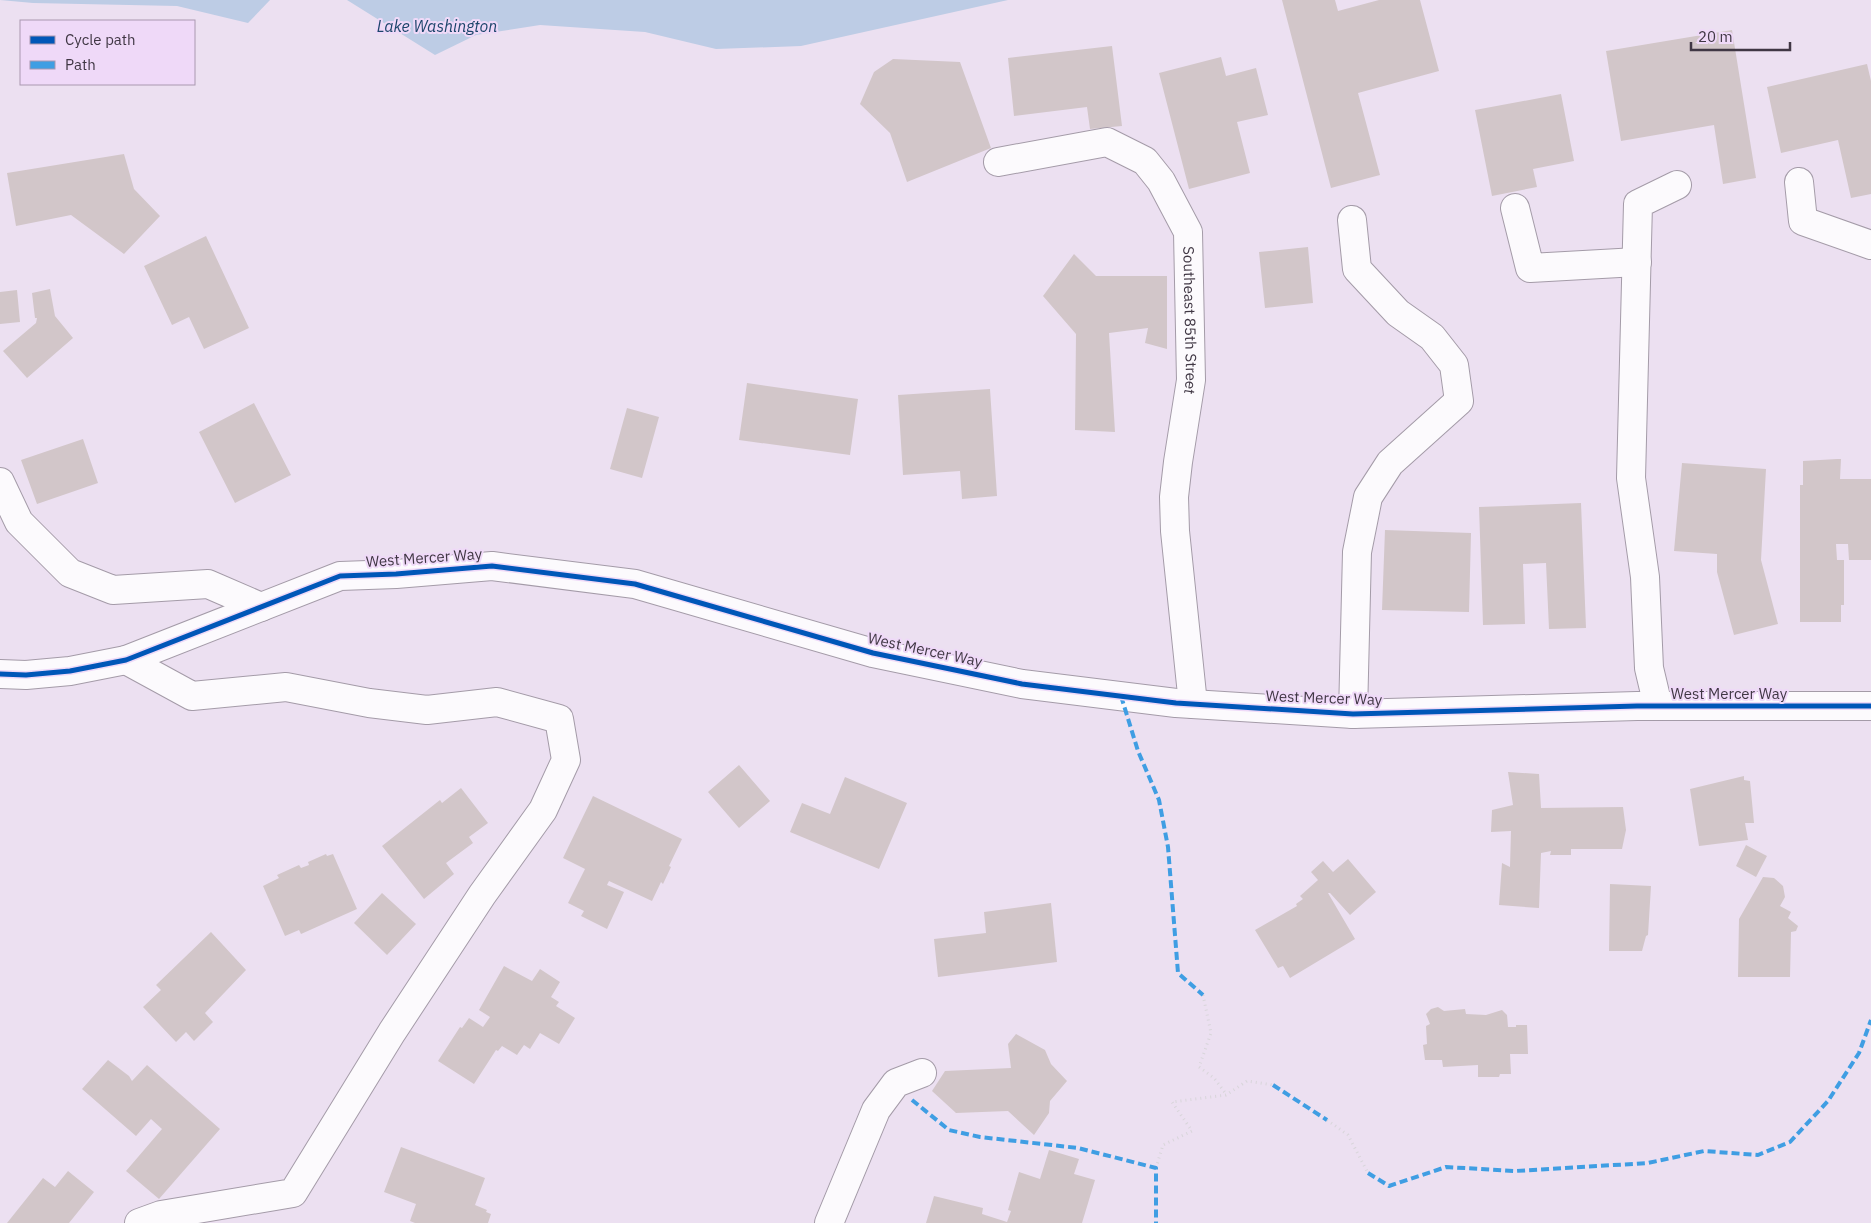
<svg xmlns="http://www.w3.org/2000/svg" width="1871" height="1223" viewBox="0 0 1871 1223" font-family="'IBM Plex Sans',sans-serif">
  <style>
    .water { fill: #bdcce5 }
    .building { fill: #d2c6c9 }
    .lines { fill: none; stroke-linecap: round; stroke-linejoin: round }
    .minor-casing { stroke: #a49ba8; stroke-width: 30 }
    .path { stroke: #d8d5da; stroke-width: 3; stroke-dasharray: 1 4; stroke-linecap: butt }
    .minor { stroke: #fcfafd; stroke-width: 28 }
    .quiet { stroke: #3f9ee3; stroke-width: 4; stroke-dasharray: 8 4; stroke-linecap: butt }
    .cycleway-casing { stroke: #efd9f8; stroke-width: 8 }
    .cycleway { stroke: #0057b8; stroke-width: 5 }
    .labels { text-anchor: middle; stroke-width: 4; stroke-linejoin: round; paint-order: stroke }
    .street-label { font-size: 15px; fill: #403744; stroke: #efd9f8 }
    .water-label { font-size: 16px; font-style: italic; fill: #1c456b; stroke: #efd9f8 }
  </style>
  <rect width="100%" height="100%" fill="#ece0f1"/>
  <path class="water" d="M0 0H270L248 23 177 6 33 3Z
    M347 0H1008L801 46 716 49 645 32 540 25 476 35 435 55Z"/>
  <path class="building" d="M1282 0H1335L1338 11 1379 0H1420L1439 71 1358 93 1380 175 1331 188Z
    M1732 30 1756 178 1723 184 1714 125 1621 141 1606 51Z
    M1112 46 1122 126 1090 129 1087 107 1014 116 1008 58Z
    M1221 57 1226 76 1256 68 1268 115 1237 122 1250 173 1189 189 1159 73Z
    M893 59 960 62 991 148 907 182 890 133 860 104 874 72Z
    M1867 64 1871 81V194L1851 198 1838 140 1781 153 1767 87Z
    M1561 94 1574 161 1533 169 1537 187 1492 196 1475 110Z
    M124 154 134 189 160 216 124 254 71 215 16 226 7 173Z
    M206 236 249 328 204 349 189 317 172 325 144 266Z
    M1308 247 1313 303 1265 308 1259 252Z
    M1074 254 1096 276H1167V349L1145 343 1148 328 1109 333 1115 432 1075 430 1076 334 1043 296Z
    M50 289 55 316 73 338 27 378 3 351 36 323 37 318H35L32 293Z
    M17 290 20 322 0 324V292Z
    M747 383 858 399 850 455 739 440Z
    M990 389 997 496 962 499 960 471 903 475 898 395Z
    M254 403 291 475 235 503 199 432Z
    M627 408 659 417 642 478 610 469Z
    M83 439 98 483 37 504 21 460Z
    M1837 459H1841L1840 479H1871V560H1849L1848 544H1836L1837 560H1844V605H1841V622H1800V485H1803V461Z
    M1682 463 1766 469 1761 560 1778 624 1734 635 1717 572V554L1674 551Z
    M1581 503 1586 628 1549 629 1546 563 1523 564 1525 624 1483 625 1479 507Z
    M1385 530 1471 533 1469 612 1382 610Z
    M739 765 770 801 739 828 708 792Z
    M1508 772 1539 774 1541 808 1623 807 1626 830 1622 849H1571V855H1550L1551 851 1541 853 1539 908 1499 905 1502 863 1510 867 1511 831 1491 832 1492 810 1513 805Z
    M1744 776V780L1750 781 1754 823H1745L1748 840 1699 846 1690 789Z
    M845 777 907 803 879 869 790 832 802 803 830 814Z
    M461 788 488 823 469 837 473 843 446 863 454 874 424 899 382 846 440 800 442 803Z
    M593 796 682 839 669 866 671 867 663 884 661 882 652 901 609 881 607 885 624 892 607 929 581 916 584 911 568 903 585 869 563 858Z
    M1746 845 1767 856 1756 877 1736 866Z
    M326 854 327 856 333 854 357 909 301 934 299 930 285 936 263 886 279 878 277 875 299 865 301 868 309 865 308 862Z
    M1348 859 1376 892 1350 915 1330 893H1328L1355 939 1290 978 1283 966 1278 968 1255 930 1297 906 1296 904 1303 899 1300 896 1318 880 1311 872 1323 861 1333 872Z
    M1763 877 1774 878 1783 886 1785 897 1780 906 1791 912 1788 918 1798 926 1796 931 1791 932 1790 977H1738L1739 919Z
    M1610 884 1651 886 1648 935 1646 936 1642 951H1609Z
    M382 893 416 924 387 955 354 923Z
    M1051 903 1057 962 938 977 934 939 986 933 984 912Z
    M211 932 246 970 205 1013 213 1022 194 1041 186 1032 176 1042 143 1007 161 990 156 985Z
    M504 966 532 981 540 969 560 982 551 997 559 1002 556 1006 575 1018 559 1044 540 1033 530 1049 524 1045 517 1055 502 1046 498 1051 496 1050 474 1084 438 1061 460 1027 462 1028 469 1018 483 1027 490 1017 479 1010Z
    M1438 1007 1444 1011 1465 1009 1466 1014 1486 1015 1502 1010 1507 1015 1508 1027H1516V1025H1527L1528 1054H1510L1511 1074H1500L1499 1077H1478V1065L1443 1067 1442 1060H1425L1423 1045 1427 1044 1426 1026 1430 1024 1426 1014 1431 1009Z
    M1016 1034 1045 1050 1051 1064 1067 1081 1050 1101 1049 1113 1034 1135 1008 1111 956 1113 932 1091 945 1071 1011 1068 1008 1044Z
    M108 1060 129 1076 132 1081 147 1065 220 1129 159 1199 126 1171 162 1129 151 1119 136 1136 82 1089Z
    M401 1147 485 1178 475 1205 487 1210 486 1212 491 1214 488 1223H415L410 1221 416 1204 384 1192Z
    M1049 1150 1079 1159 1074 1174 1095 1180 1082 1223H926L934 1196 983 1208 982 1214 1007 1222 1011 1211 1008 1210 1019 1172 1040 1179Z
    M68 1171 94 1192 69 1223H7L43 1178 55 1187Z"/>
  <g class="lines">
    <g class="minor-casing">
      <g id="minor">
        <path id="s1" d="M998 162 1107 142 1145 161 1161 181 1188 232 1191 380 1178 462 1174 497 1175 531 1193 704"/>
        <path d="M1799 182 1803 221 1871 245"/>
        <path d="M1515 208 1530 268 1637 262"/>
        <path d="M1352 220 1357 269 1398 313 1432 337 1454 365 1459 401 1390 463 1368 497 1357 552 1353 714"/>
        <path d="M0 482 19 522 70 573 113 590 208 584 261 607"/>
        <path d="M126 660 192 696 286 687 369 703 427 710 497 702 559 719 566 760 543 810 482 895 392 1032 293 1193 161 1215 139 1223"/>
        <path d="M0 674 26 675 70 671 126 660 340 576 396 574 492 566 635 584 873 653 1022 684 1176 703 1353 714 1637 706H1871"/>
        <path d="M1658 706 1649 668 1645 577 1631 478 1638 204 1677 185"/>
        <path d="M829 1223 876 1110 896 1083 922 1073"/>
      </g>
    </g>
    <path class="path" d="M1203 995 1211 1033 1199 1067 1214 1078 1226 1094
      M1327 1120 1348 1135 1368 1173
      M1156 1168 1163 1145 1192 1131 1172 1102 1226 1095 1247 1081 1273 1085"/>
    <use href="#minor" class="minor"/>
    <path class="quiet" d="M1121 696 1138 751 1159 800 1168 847 1178 973 1203 995
      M1273 1085 1327 1120
      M912 1100 949 1130 980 1137 1078 1148 1156 1168V1223
      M1368 1173 1389 1186 1446 1167 1515 1171 1648 1163 1704 1151 1758 1155 1790 1142 1828 1101 1859 1053 1871 1020"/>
    <g class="cycleway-casing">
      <path id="cycleway" d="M0 674 26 675 70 671 126 660 340 576 396 574 492 566 635 584 873 653 1022 684 1176 703 1353 714 1637 706H1871"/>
    </g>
    <use href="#cycleway" class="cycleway"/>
  </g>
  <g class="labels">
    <g class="street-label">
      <text dy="5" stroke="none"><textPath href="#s1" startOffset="325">Southeast 85th Street</textPath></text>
      <text transform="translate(424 558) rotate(-4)" y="5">West Mercer Way</text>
      <text transform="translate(925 650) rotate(12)" y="5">West Mercer Way</text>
      <text x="1729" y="699">West Mercer Way</text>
      <text transform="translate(1324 698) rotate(2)" y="5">West Mercer Way</text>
    </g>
    <g class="water-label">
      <text x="437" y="32">Lake Washington</text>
    </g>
  </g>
  <rect x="20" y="20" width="175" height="65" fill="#efd9f8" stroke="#a998b0"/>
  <rect x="30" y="36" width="25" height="8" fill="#0057b8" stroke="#a998b0"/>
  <text x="65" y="45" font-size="15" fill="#403744">Cycle path</text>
  <rect x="30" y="61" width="25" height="8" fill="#3f9ee3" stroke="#a998b0"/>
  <text x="65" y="70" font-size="15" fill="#403744">Path</text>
  <path d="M1691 42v8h99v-8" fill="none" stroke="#403744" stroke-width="2.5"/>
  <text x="1698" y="42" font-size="15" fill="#403744" stroke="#efd9f8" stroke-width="4" paint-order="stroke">20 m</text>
</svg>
